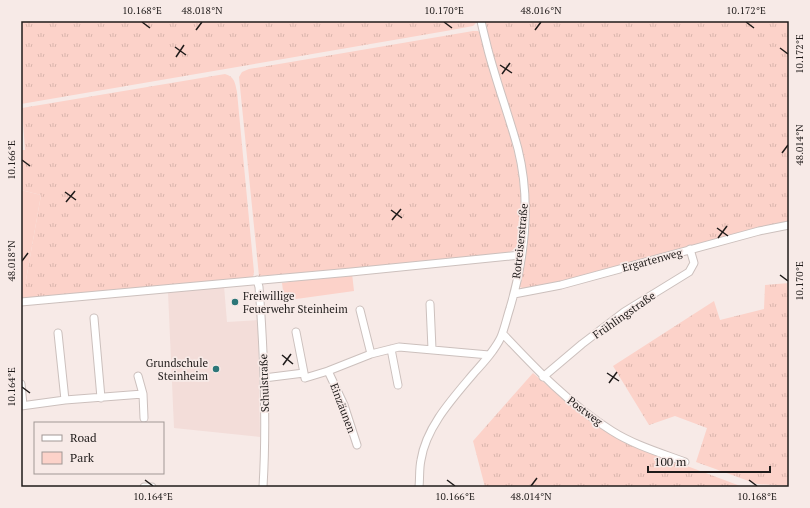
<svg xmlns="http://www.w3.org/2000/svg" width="810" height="508" viewBox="0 0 810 508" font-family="'PT Serif',serif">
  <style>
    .built { fill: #f3ddd9 }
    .grass { fill: url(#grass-tufts) }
    .park { fill: #fcd2c9 }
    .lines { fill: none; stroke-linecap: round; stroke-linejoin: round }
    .street-casing { stroke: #ccc0bd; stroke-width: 9 }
    .street { stroke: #fff; stroke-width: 7 }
    .ticks { fill: none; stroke: #1f1b1a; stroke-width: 1.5 }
    .poi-dot { fill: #2c7678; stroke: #f7eae7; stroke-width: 1.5 }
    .labels { text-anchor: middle; stroke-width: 3.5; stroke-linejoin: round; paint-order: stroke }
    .street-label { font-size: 11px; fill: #1f1b1a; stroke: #f7eae7 }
    .poi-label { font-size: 11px; fill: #1f1b1a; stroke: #f7eae7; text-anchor: start }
    .neatline { fill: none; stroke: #1f1b1a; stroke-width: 1.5 }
    .ticks-label { font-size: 10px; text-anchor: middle; fill: #1f1b1a }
  </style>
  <defs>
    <pattern id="grass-tufts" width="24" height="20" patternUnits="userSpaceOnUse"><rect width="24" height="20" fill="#fcd2c9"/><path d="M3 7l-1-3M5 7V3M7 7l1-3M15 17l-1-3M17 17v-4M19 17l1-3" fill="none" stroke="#d8b4ac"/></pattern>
  </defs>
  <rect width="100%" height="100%" fill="#f7eae7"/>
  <path class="built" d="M224 286 227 322 258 320 260 437 174 428 168 292Z"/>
  <path class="grass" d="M21 21H478L473 26 446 31 21 104Z
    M485 21H789V222L563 282 525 289 520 287 519 285 528 205Z
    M473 31H478L480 33C485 53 491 73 497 92 511 137 524 176 521 224 520 237 521 249 506 253L384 266 259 276 239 77 242 72 249 69Z
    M225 74C235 77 235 83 237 92L254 272 253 277 21 300C21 293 24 287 26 280L41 195 21 190V150H25L22 108Z
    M789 283V486L757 484 696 462 707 428 675 416 649 425 613 366 714 301 720 320 764 309 765 285Z
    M533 373 570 405 591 421 671 460 743 487H485L473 441Z"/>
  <path class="park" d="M21 190 41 195 26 280 24 290 21 295Z
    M352 273 354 291 289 300 284 298 282 283Z"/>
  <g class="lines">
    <g class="street-casing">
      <path id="street" d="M257 280 259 287C264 353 267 420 263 487
        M514 294 561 285 759 231 789 225
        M21 302 351 272 521 255
        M430 304 432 349
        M360 310 371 354
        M94 318 101 398
        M296 332 304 373
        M58 333 65 400
        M503 334C536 369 570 405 612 431 634 445 661 453 685 462
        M391 349 398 385
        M328 371 344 405 357 445
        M138 376 143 394 144 418
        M543 377 582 344 624 312 689 272 694 263 690 249
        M264 378 304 373 305 378 328 371 371 354 399 347 489 355
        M21 384 23 405
        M21 406 65 400 143 394
        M144 487H152
        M419 487C420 478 419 469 421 460 426 427 453 398 474 373 484 362 495 350 501 337 505 327 507 317 510 308 525 257 531 201 518 149 509 116 497 84 488 50 486 41 483 31 481 21"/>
    </g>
    <use href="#street" class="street"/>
  </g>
  <path class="ticks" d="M142 22 150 28M444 22 452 28M746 22 754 28M196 30 202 22M535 30 541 22M175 47 186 55M780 48 788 54M176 57 184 45M500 65 512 73M502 74 510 63M782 153 788 145M22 160 30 166M65 192 76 200M66 202 75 191M391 210 402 218M392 220 401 209M717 228 728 236M718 238 727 226M22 261 28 253M780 275 788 281M282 355 293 364M283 365 291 354M607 373 619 381M609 383 617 372M22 387 30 393M145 480 153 486M447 480 455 486M749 480 757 486M531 486 537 478"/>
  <g class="poi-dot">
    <circle cx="235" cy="302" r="4"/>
    <circle cx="216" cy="369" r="4"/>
  </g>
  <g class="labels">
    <g class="street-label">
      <text transform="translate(520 241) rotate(-84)" y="4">Rotreiserstraße</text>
      <text transform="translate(652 260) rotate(-15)" y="4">Ergartenweg</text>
      <text transform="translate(624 315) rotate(-35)" y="4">Frühlingstraße</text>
      <text transform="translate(264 383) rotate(-92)" y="4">Schulstraße</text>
      <text transform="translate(343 408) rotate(69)" y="4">Einzäunen</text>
      <text transform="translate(585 411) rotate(37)" y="4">Postweg</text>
    </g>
    <g class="poi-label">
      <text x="243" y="300">Freiwillige<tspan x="243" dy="13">Feuerwehr Steinheim</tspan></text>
      <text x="208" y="367" text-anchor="end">Grundschule<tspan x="208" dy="13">Steinheim</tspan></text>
    </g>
  </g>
  <rect width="810" height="508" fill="none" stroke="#f7eae7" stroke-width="44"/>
  <rect x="34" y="422" width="130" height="52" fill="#f7eae7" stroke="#a19795"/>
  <rect x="42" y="435" width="20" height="6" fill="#ffffff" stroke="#a19795"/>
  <text x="70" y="442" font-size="12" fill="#1f1b1a">Road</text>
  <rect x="42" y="452" width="20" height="12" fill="#fcd2c9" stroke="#a19795"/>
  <text x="70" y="462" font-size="12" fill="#1f1b1a">Park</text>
  <path d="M648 466v6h122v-6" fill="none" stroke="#1f1b1a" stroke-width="2"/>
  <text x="654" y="466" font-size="12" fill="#1f1b1a" stroke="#f7eae7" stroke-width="3" paint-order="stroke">100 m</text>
  <rect x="22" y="22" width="766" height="464" class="neatline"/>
  <g class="ticks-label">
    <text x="142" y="14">10.168°E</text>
    <text x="202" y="14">48.018°N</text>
    <text x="444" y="14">10.170°E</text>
    <text x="541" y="14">48.016°N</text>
    <text x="746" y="14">10.172°E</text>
    <text transform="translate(799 54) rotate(-90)" y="4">10.172°E</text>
    <text transform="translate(799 145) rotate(-90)" y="4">48.014°N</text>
    <text transform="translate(11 160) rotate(-90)" y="4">10.166°E</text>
    <text transform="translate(11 261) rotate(-90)" y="4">48.018°N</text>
    <text transform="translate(799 281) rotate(-90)" y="4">10.170°E</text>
    <text transform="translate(11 387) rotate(-90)" y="4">10.164°E</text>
    <text x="153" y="500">10.164°E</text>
    <text x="455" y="500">10.166°E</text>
    <text x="531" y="500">48.014°N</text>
    <text x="757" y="500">10.168°E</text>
  </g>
</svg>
